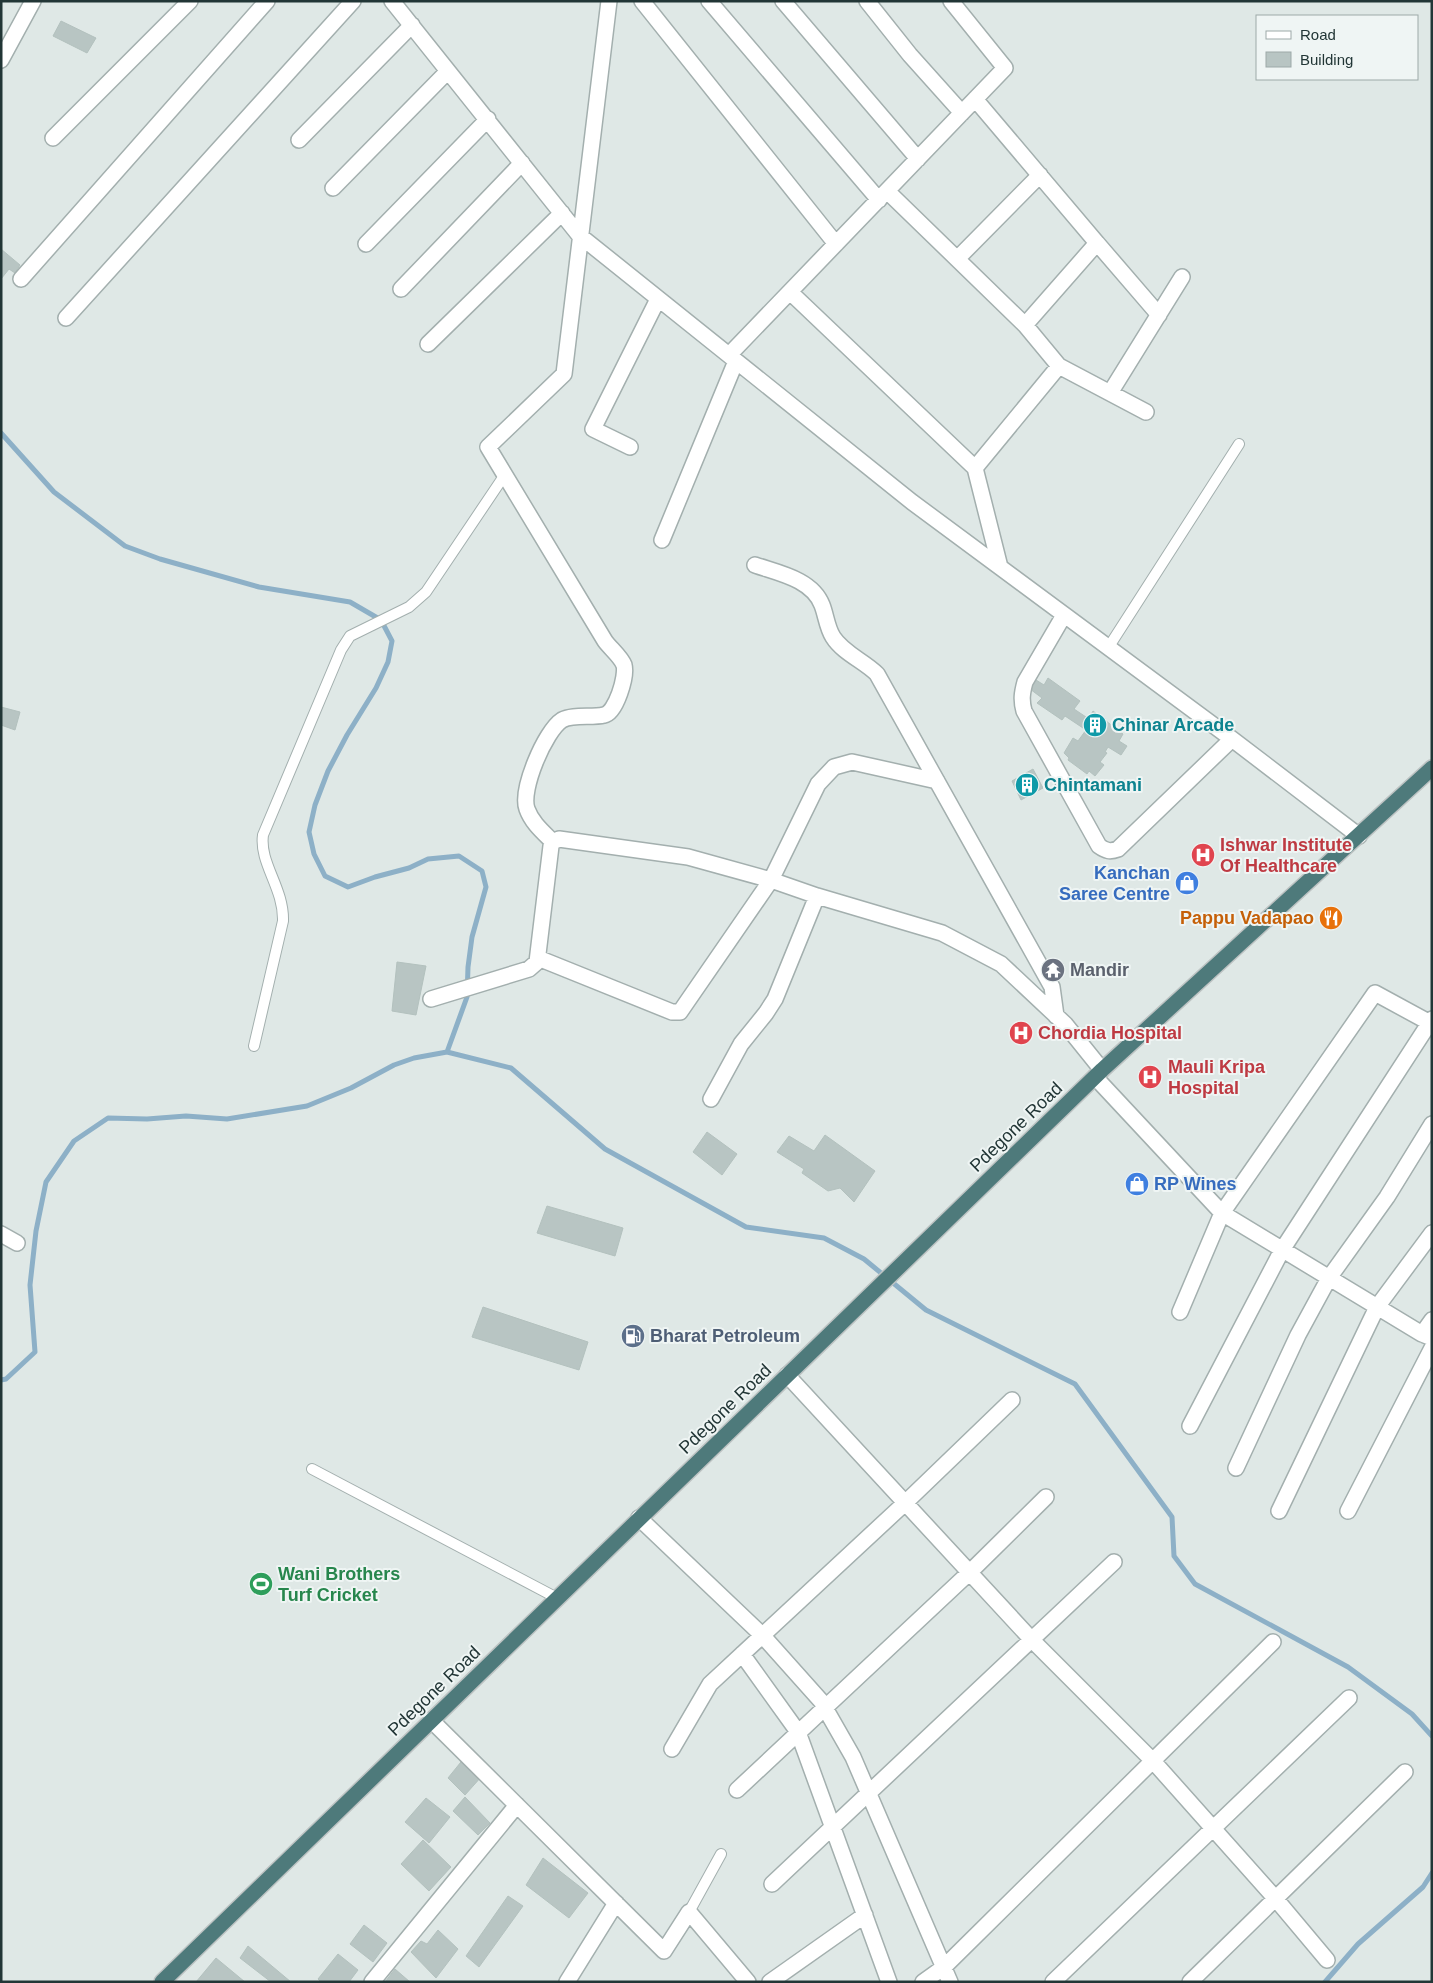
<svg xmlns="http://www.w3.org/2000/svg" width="1433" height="1983" viewBox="0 0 1433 1983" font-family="Arial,sans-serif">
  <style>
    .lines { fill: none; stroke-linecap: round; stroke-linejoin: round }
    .stream { stroke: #8db0c7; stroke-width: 5 }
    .building { fill: #b8c5c3; stroke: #b3c1be }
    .service-casing { stroke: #a3afae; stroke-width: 12 }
    .minor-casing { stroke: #a3afae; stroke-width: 18 }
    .trunk-casing { stroke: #bdc3c3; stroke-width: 18 }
    .service { stroke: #fff; stroke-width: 10 }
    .minor { stroke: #fff; stroke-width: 15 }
    .trunk { stroke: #4e7a7b; stroke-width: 15 }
    .labels { text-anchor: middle; stroke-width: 4; stroke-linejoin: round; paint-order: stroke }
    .culture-label { font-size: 18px; font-weight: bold; fill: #0d838f; stroke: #eff5f4; text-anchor: start }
    .health-label { font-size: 18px; font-weight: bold; fill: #be3a42; stroke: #eff5f4; text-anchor: start }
    .shop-label { font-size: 18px; font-weight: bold; fill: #366cbe; stroke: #eff5f4; text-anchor: end }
    .food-label { font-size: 18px; font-weight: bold; fill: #c56008; stroke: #eff5f4; text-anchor: end }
    .worship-label { font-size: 18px; font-weight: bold; fill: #5b616d; stroke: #eff5f4; text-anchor: start }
    .street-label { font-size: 18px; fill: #223636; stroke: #eff5f4 }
    .service-label { font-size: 18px; font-weight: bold; fill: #4e5e75; stroke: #eff5f4; text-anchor: start }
    .leisure-label { font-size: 18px; font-weight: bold; fill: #27864d; stroke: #eff5f4; text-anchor: start }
  </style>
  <rect width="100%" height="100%" fill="#dfe8e6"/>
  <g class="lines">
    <path class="stream" d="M1 433 54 492 125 546 160 559 259 587 350 602 381 620 392 641 388 662 376 688 347 735 328 771 315 805 309 832 314 854 325 876 348 887 375 877 409 868 428 859 459 856 482 871 486 887 472 937 468 967 467 997 447 1052
      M1 1380 6 1379 35 1352 30 1285 36 1231 46 1182 74 1141 108 1118 147 1119 186 1116 227 1119 307 1106 351 1088 394 1065 414 1058 447 1052 511 1068 605 1149 746 1227 824 1238 864 1259 926 1310 1075 1384 1172 1517 1174 1556 1195 1584 1348 1667 1412 1714 1432 1736
      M1325 1982 1358 1944 1423 1887 1432 1873"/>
  </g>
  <path class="building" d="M61 21 96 38 87 53 53 36Z
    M1 249 20 265 15 273 9 269 1 279Z
    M1048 678 1080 701 1074 709 1089 719 1093 711 1123 734 1119 741 1127 746 1121 755 1108 747 1105 752 1107 753 1100 762 1104 765 1095 776 1089 771 1087 774 1068 760 1069 758 1064 753 1073 738 1078 741 1086 730 1065 716 1062 720 1037 703 1042 698 1030 689 1036 680 1044 685Z
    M1 707 20 712 15 730 1 725Z
    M1033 769 1043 788 1021 800 1012 781Z
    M397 962 426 966 416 1015 392 1011Z
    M707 1132 737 1154 722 1175 693 1152Z
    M825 1135 875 1171 854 1202 840 1188 828 1191 802 1173 804 1169 777 1152 789 1136 814 1151Z
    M547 1206 623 1228 615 1256 537 1233Z
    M483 1307 588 1342 579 1370 472 1337Z
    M465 1757 482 1776 465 1795 448 1778Z
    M465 1797 490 1823 478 1835 453 1811Z
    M426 1798 450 1817 429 1843 405 1822Z
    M423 1840 451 1867 429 1891 401 1864Z
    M543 1858 588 1893 569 1918 526 1885Z
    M508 1896 523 1906 479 1967 466 1956Z
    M364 1925 387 1943 373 1962 350 1944Z
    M438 1930 458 1949 436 1978 411 1952 421 1941 427 1944Z
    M248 1946 291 1982H271L240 1958Z
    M338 1954 358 1970 349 1982H321L318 1979Z
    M216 1958 245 1982H196Z
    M395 1969 410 1982H385Z"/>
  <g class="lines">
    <g class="service-casing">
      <path id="service" d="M1108 648 1239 444
        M254 1046 283 921C284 888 259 863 263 835L341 650 350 636 409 607 426 592 504 476
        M312 1469 557 1598
        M689 1912 721 1854"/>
    </g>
    <g class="minor-casing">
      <path id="minor" d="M392 1 579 235 912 502 1232 739 1359 836
        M642 1 836 244
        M709 1 879 200
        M783 1 918 159
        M867 1 910 55 962 113
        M1 60 33 1
        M975 99 1097 243 1025 325 1059 366 975 468 1000 567
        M53 138 190 1
        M299 140 412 25
        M333 188 448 71
        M887 191 1025 325
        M1097 243 1159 315
        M366 244 488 119
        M957 259 1040 175
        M21 279 267 1
        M401 289 522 163
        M790 292 975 468
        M66 318 353 1
        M428 344 562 213
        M729 355 1005 68 951 1
        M1059 366 1146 412
        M1110 393 1182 277
        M630 447 593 429 658 299
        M662 540 736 361
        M755 565C778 573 812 579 822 605 826 615 827 628 833 637 843 653 864 661 877 674L1052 987 1056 1016
        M1064 615 1025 682C1022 693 1021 700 1024 711L1099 846C1106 851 1110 852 1118 849L1232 739
        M553 842C543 832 532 823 527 809 520 790 545 731 562 720 573 714 592 718 604 715 616 713 627 676 624 665 621 657 610 648 605 641L488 447 564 374 609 1
        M538 958 672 1012H680L771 880 818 784 834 767 852 762 937 781
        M431 999 529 969 537 962 551 846 553 842 559 839 688 857 771 880 817 896 942 933 1001 964 1065 1024 1102 1070
        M1095 1077 1222 1213 1422 1334 1432 1338
        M711 1099 741 1044 766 1013 775 999 817 896
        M1 1234 17 1243
        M1180 1312 1222 1213 1375 993 1432 1024
        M1422 1334 1432 1320
        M787 1375 1032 1640 1153 1761 1275 1898 1327 1960
        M1190 1426 1282 1250 1432 1019
        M1236 1468 1298 1335 1329 1278 1387 1197 1432 1124
        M1279 1511 1377 1307 1432 1233
        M1348 1511 1432 1348
        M639 1518 763 1636 821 1701 853 1757 950 1982
        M742 1654 798 1732 889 1982
        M431 1720 664 1951 689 1912 748 1982
        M672 1749 710 1684 905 1503 1012 1400
        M737 1790 970 1572 1046 1497
        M772 1884 1114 1562
        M372 1982 517 1805
        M567 1982 616 1903
        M770 1982 865 1915
        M923 1982 944 1967 1273 1642
        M1053 1982 1349 1698
        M1190 1982 1405 1772"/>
    </g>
    <g class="trunk-casing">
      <path id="trunk" d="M162 1982 1102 1070 1432 768"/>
    </g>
    <use href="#service" class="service"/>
    <use href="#minor" class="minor"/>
    <use href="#trunk" class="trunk"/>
  </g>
  <defs>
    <g id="building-disc" transform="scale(1.25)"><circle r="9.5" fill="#0f9aa8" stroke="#eff5f4"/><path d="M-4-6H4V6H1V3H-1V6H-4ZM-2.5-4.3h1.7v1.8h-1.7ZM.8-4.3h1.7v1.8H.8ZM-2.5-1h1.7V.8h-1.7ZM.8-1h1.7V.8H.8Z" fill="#fff"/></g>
    <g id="hospital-disc" transform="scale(1.25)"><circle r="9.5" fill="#e0444e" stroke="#eff5f4"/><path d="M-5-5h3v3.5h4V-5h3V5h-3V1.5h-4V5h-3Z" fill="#fff"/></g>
    <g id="shop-disc" transform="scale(1.25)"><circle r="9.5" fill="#3f7fe0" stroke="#eff5f4"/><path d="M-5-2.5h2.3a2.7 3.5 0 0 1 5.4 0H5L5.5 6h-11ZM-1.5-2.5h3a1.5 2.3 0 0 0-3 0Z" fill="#fff"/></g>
    <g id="restaurant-disc" transform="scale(1.25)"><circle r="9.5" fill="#e8710a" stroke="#eff5f4"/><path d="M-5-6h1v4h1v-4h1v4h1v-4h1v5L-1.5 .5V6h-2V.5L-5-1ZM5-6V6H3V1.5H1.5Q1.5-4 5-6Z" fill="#fff"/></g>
    <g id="temple-disc" transform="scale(1.25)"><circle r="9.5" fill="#6b7280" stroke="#eff5f4"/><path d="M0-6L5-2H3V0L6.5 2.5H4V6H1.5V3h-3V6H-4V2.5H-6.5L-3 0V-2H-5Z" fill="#fff"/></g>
    <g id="fuel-disc" transform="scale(1.25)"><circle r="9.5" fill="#5c6f8a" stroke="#eff5f4"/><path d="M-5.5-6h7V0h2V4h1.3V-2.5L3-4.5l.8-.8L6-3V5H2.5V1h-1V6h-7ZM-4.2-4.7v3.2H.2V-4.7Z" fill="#fff"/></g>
    <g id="stadium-disc" transform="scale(1.25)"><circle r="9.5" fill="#2e9e5b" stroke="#eff5f4"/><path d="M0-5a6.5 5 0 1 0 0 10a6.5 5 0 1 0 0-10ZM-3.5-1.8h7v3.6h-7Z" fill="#fff"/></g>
  </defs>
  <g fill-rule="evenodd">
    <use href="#building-disc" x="1095" y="725"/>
    <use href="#building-disc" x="1027" y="785"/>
    <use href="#hospital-disc" x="1203" y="855"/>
    <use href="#shop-disc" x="1187" y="883"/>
    <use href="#restaurant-disc" x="1331" y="918"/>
    <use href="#temple-disc" x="1053" y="970"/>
    <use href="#hospital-disc" x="1021" y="1033"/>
    <use href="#hospital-disc" x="1150" y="1077"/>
    <use href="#shop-disc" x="1137" y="1184"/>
    <use href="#fuel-disc" x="633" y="1336"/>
    <use href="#stadium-disc" x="261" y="1584"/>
  </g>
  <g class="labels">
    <g class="culture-label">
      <text x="1112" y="731">Chinar Arcade</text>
      <text x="1044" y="791">Chintamani</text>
    </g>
    <g class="health-label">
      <text x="1220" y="851">Ishwar Institute<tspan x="1220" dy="21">Of Healthcare</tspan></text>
      <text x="1038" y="1039">Chordia Hospital</text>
      <text x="1168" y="1073">Mauli Kripa<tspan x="1168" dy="21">Hospital</tspan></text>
    </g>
    <g class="shop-label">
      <text x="1170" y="879">Kanchan<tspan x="1170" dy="21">Saree Centre</tspan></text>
      <text x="1154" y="1190" text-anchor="start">RP Wines</text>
    </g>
    <g class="food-label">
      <text x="1314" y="924">Pappu Vadapao</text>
    </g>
    <g class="worship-label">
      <text x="1070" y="976">Mandir</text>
    </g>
    <g class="street-label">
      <text transform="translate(1016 1127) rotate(-44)" y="6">Pdegone Road</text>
      <text transform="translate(725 1409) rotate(-44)" y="6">Pdegone Road</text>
      <text transform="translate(434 1691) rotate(-44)" y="6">Pdegone Road</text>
    </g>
    <g class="service-label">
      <text x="650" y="1342">Bharat Petroleum</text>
    </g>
    <g class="leisure-label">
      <text x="278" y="1580">Wani Brothers<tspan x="278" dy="21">Turf Cricket</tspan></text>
    </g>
  </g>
  <rect width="1433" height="1983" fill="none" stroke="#223636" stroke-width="5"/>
  <rect x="1256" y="15" width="162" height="65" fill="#eff5f4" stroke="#9da9a8"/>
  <rect x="1266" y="31" width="25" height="8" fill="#ffffff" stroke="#9da9a8"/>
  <text x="1300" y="40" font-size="15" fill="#223636">Road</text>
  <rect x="1266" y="52" width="25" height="15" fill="#b8c5c3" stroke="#9da9a8"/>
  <text x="1300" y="65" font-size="15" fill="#223636">Building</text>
</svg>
